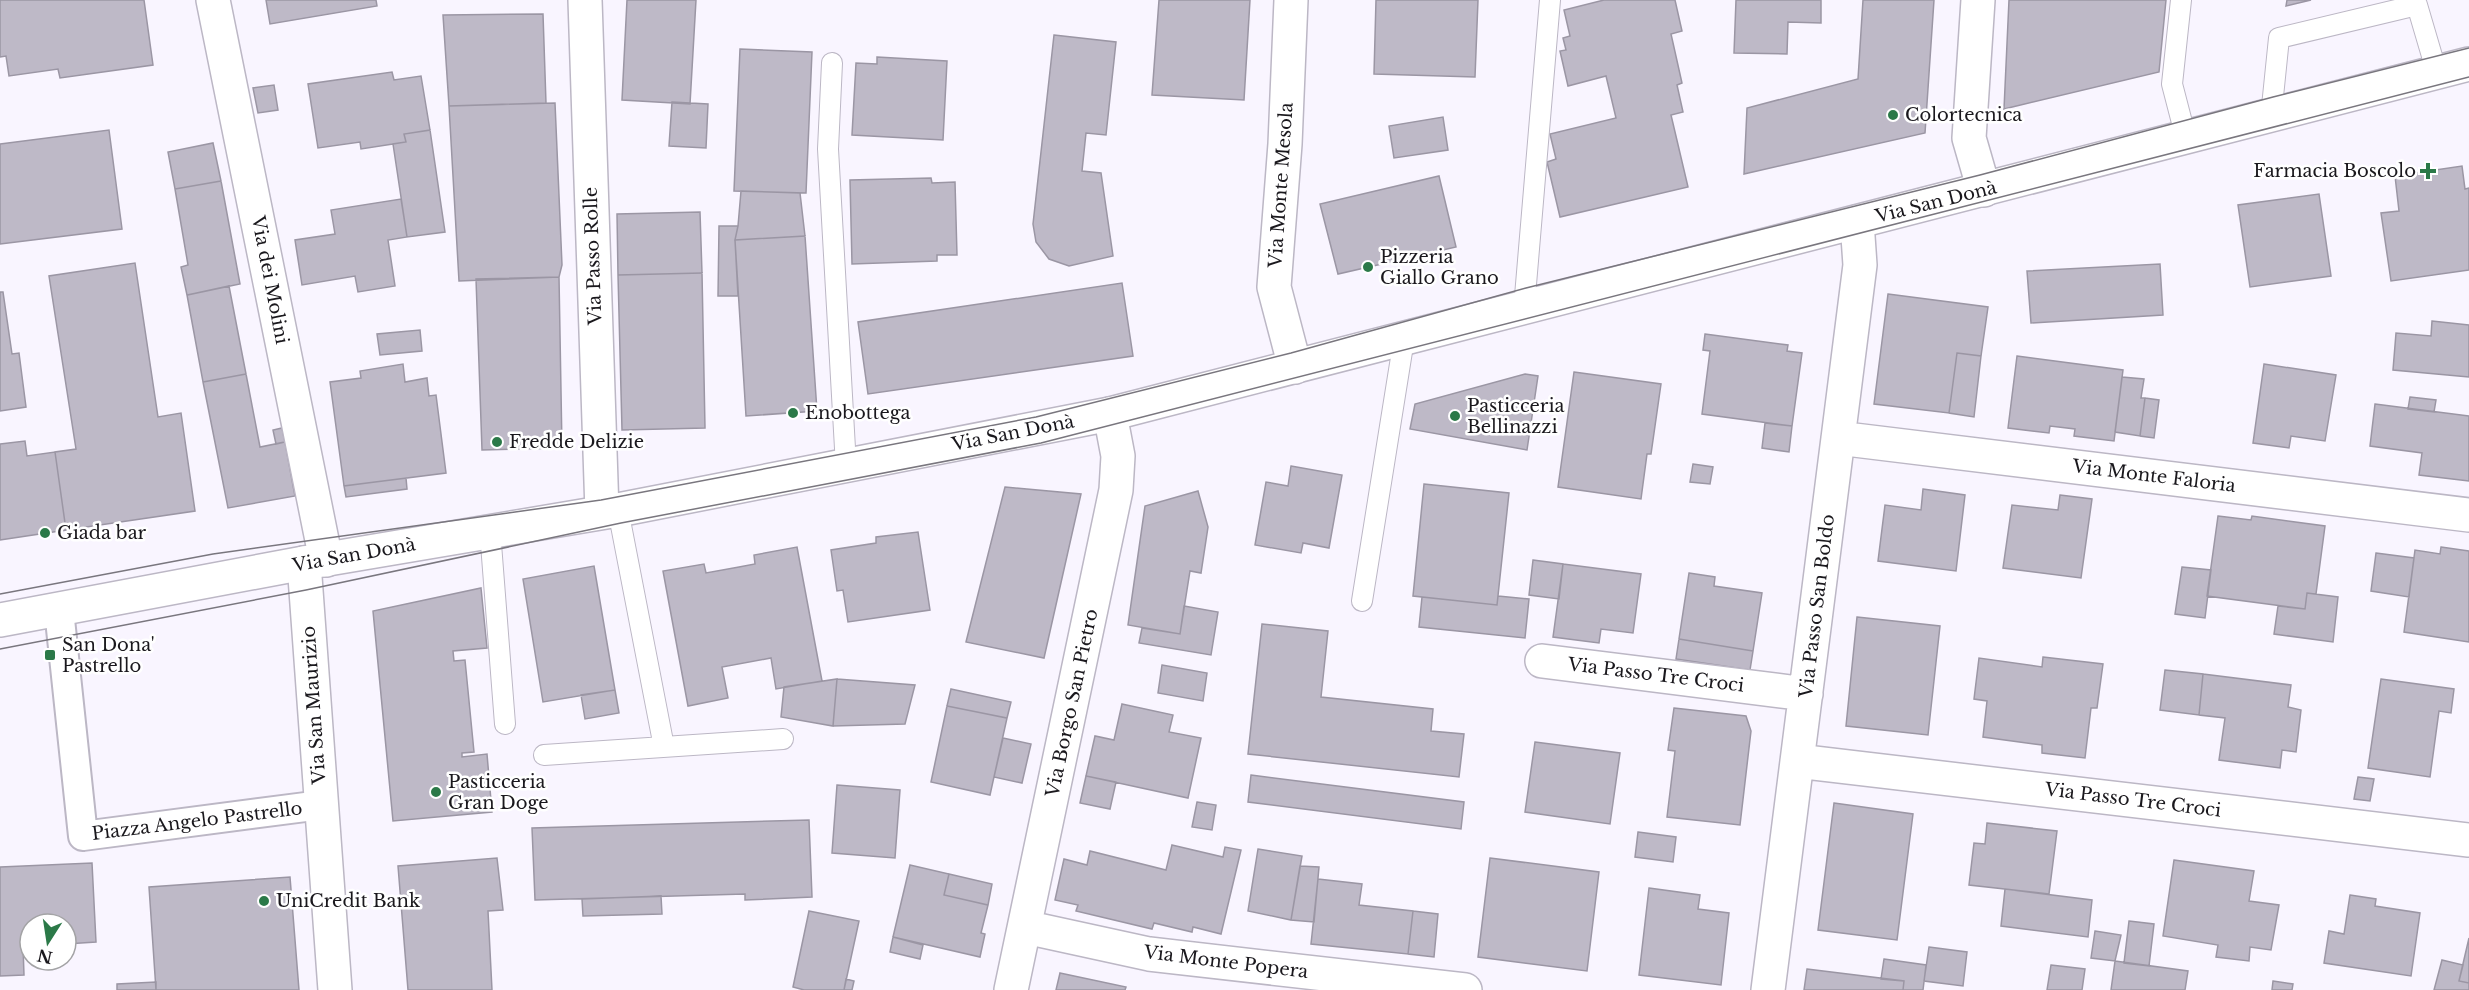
<svg xmlns="http://www.w3.org/2000/svg" width="2469" height="990" viewBox="0 0 2469 990" font-family="'Libre Baskerville',serif">
  <style>
    .building { fill: #beb9c7; stroke: #9b96a4; stroke-width: 1.5 }
    .lines { fill: none; stroke-linecap: round; stroke-linejoin: round }
    .service-casing { stroke: #bcb7c5; stroke-width: 22 }
    .pedestrian-casing { stroke: #bcb7c5; stroke-width: 32 }
    .minor-casing { stroke: #bcb7c5; stroke-width: 36 }
    .secondary-casing { stroke: #bcb7c5; stroke-width: 36 }
    .service { stroke: #fff; stroke-width: 20 }
    .pedestrian { stroke: #fff; stroke-width: 28 }
    .minor { stroke: #fff; stroke-width: 33 }
    .secondary { stroke: #fff; stroke-width: 33 }
    .tram { stroke: #79767e; stroke-width: 1.5 }
    .poi-dot { fill: #2b7948; stroke: #fff; stroke-width: 2 }
    .labels { text-anchor: middle; stroke-width: 5; stroke-linejoin: round; paint-order: stroke }
    .poi-label { font-size: 18px; fill: #1a181d; stroke: #fff; text-anchor: start }
    .street-label { font-size: 18px; fill: #1a181d; stroke: #fff }
  </style>
  <rect width="100%" height="100%" fill="#f9f5ff"/>
  <path class="building" d="M0 0H144L153 65 60 78 58 69 9 76 6 56 0 57Z
    M266 0H376L377 6 270 24Z
    M627 0H696L690 104 622 100Z
    M1159 0H1250L1244 100 1152 95Z
    M1376 0H1478L1475 77 1374 74Z
    M1604 0H1675L1682 31 1671 34 1682 83 1677 85 1683 112 1671 115 1688 187 1560 217 1547 162 1556 159 1550 134 1616 118 1606 76 1568 86 1560 51 1566 50 1563 38 1570 36 1564 10Z
    M1736 0H1821V23L1788 22 1787 54 1734 53Z
    M1863 0H1934L1925 133 1744 174 1747 108 1858 79Z
    M2009 0H2166L2159 72 2004 109Z
    M2287 0H2311L2286 6Z
    M543 14 546 103 449 106 443 15Z
    M1054 35 1116 42 1106 135 1086 133 1082 171 1101 173 1113 256 1069 266 1049 259 1036 242 1033 224Z
    M740 49 812 52 806 193 734 191Z
    M877 57 947 61 943 140 852 135 856 63 877 64Z
    M392 72 394 80 421 76 430 130 404 134 406 142 393 144 361 149 360 142 318 148 308 84Z
    M274 85 278 110 258 113 253 88Z
    M672 102 708 104 706 148 669 146Z
    M555 103 562 265 559 277 459 281 449 106Z
    M1443 117 1448 150 1394 158 1389 126Z
    M109 130 122 229 0 244V144Z
    M430 130 445 232 407 237 393 144 406 142 404 134Z
    M213 143 221 181 175 189 168 152Z
    M2462 166 2465 189 2469 188V270L2391 281 2381 213 2399 211 2395 176Z
    M1439 176 1456 247 1338 274 1320 204Z
    M931 178 932 183 955 182 957 255H937V261L852 264 850 180Z
    M221 181 240 284 187 295 181 267 188 265 175 189Z
    M741 191 800 193 805 236 735 240 738 226Z
    M2319 194 2331 276 2250 287 2238 205Z
    M401 199 407 237 388 240 395 286 358 292 355 276 302 285 295 240 335 234 331 210Z
    M700 212 702 273 618 275 617 214Z
    M719 226H738L735 240 738 296H718Z
    M805 236 817 411 746 416 735 240Z
    M135 263 158 417 181 413 195 511 66 530 55 452 76 449 49 276Z
    M2160 264 2163 315 2031 323 2027 271Z
    M702 273 705 428 622 430 618 275Z
    M559 277 562 448 482 450 476 279Z
    M1122 283 1133 356 868 394 858 322Z
    M229 286 246 374 203 382 187 295Z
    M0 292H3L12 354 19 353 26 407 0 411Z
    M1888 294 1988 307 1981 356 1957 353 1949 413 1874 404Z
    M2432 321 2469 325V377L2393 370 2396 333 2431 336Z
    M420 330 422 351 380 355 377 334Z
    M1705 334 1788 345 1787 351 1802 353 1792 426 1702 414 1710 351 1703 350Z
    M1957 353 1981 356 1974 417 1949 413Z
    M2017 356 2123 370 2114 441 2074 436 2075 429 2050 426 2049 433 2008 428Z
    M403 364 405 382 427 378 429 396 436 395 446 473 344 486 330 382 361 378 360 371Z
    M2264 364 2336 375 2325 441 2291 436 2289 448 2253 443Z
    M1574 372 1661 384 1651 454H1647L1641 499 1558 487Z
    M246 374 260 447 285 442 295 496 228 508 203 382Z
    M1525 374 1538 376 1527 450 1410 429 1415 404Z
    M2122 377 2144 379 2141 398H2145L2140 436 2115 432Z
    M2410 397 2436 400 2434 412 2408 409Z
    M2145 398 2159 400 2154 438 2140 436Z
    M2375 404 2469 416V481L2419 475 2422 453 2370 446Z
    M1765 423 1792 426 1789 452 1762 448Z
    M282 428 285 442 276 444 273 430Z
    M25 441 27 456 55 452 66 530 0 540V444Z
    M1693 464 1713 467 1710 484 1690 482Z
    M1291 466 1342 475 1329 548 1303 543 1301 553 1255 545 1266 482 1288 486Z
    M406 478 407 489 346 497 344 486Z
    M1424 484 1509 493 1497 605 1413 596Z
    M1005 487 1081 494 1044 658 966 642Z
    M1923 489 1965 495 1956 571 1878 561 1885 505 1921 510Z
    M1198 491 1208 527 1201 573 1190 571 1180 634 1128 625 1145 506Z
    M2060 495 2092 499 2081 578 2003 568 2012 505 2058 510Z
    M2218 516 2251 520 2252 516 2325 526 2316 594 2307 593 2305 609 2207 596Z
    M918 532 930 610 848 622 843 590 837 591 831 550 876 543V537Z
    M797 547 822 681 776 689 771 658 722 667 728 698 688 706 663 571 704 564 706 573 739 567 755 564 754 555Z
    M2441 547 2469 551V642L2404 632 2415 550 2440 554Z
    M2376 553 2414 558 2409 597 2371 591Z
    M1533 560 1563 564 1559 599 1529 595Z
    M1563 564 1641 574 1633 633 1601 629 1599 643 1553 637Z
    M594 566 615 690 543 702 523 579Z
    M2182 567 2211 570 2205 618 2175 614Z
    M1689 573 1715 577 1714 586 1762 593 1753 651 1679 639Z
    M481 588 487 648 453 651 454 661 465 660 474 752 462 753V757L487 754 492 812 393 821 373 611Z
    M2307 593 2338 597 2333 642 2274 634 2278 606 2305 609Z
    M1498 596 1529 599 1525 638 1419 627 1422 597 1497 605Z
    M1184 606 1218 612 1211 655 1139 643 1142 628 1180 634Z
    M1857 617 1940 626 1928 735 1846 726Z
    M1262 624 1328 631 1321 697 1433 709 1431 731 1464 734 1459 777 1248 754Z
    M1679 639 1753 651 1750 670 1676 659Z
    M2043 657 2103 664 2097 708H2091L2085 758 2042 753V745L1983 737 1987 701 1974 699 1979 658 2042 667Z
    M1162 665 1207 673 1203 701 1158 693Z
    M2165 670 2203 674 2199 715 2160 710Z
    M2203 674 2291 685 2288 707 2301 710 2296 752 2282 750 2280 768 2219 760 2225 718 2199 715Z
    M837 679 915 685 905 724 833 726Z
    M837 679 833 726 781 717 784 687Z
    M2381 679 2454 689 2451 713 2439 711 2430 777 2368 768Z
    M951 689 1011 702 1007 718 947 706Z
    M615 690 619 713 585 719 581 695Z
    M1122 704 1173 715 1169 732 1201 738 1188 798 1086 776 1095 736 1114 740Z
    M947 706 1007 718 990 795 931 782Z
    M1674 708 1746 716 1751 731 1740 825 1667 817 1675 751 1668 750Z
    M1003 738 1031 744 1022 783 994 777Z
    M1535 742 1620 753 1610 824 1525 812Z
    M1251 775 1464 802 1461 829 1248 802Z
    M1086 776 1116 782 1110 809 1080 803Z
    M2358 777 2374 779 2370 801 2354 799Z
    M837 785 900 790 895 858 832 853Z
    M1197 802 1216 805 1212 830 1192 827Z
    M1834 803 1913 814 1897 940 1818 930Z
    M809 820 812 897 745 900V894L535 900 532 828Z
    M1987 823 2057 831 2049 894 1969 885 1974 843 1985 844Z
    M1638 832 1676 837 1673 862 1635 857Z
    M1172 845 1223 857 1225 847 1241 850 1221 934 1193 927 1192 932 1154 923 1152 929 1076 911 1078 905 1055 900 1064 859 1087 865 1090 851 1166 870Z
    M1258 849 1302 856 1291 920 1248 911Z
    M497 858 503 910 488 911 492 990H408L398 866Z
    M1490 858 1599 872 1587 971 1478 957Z
    M2174 860 2254 871 2249 901 2279 905 2271 950 2250 947 2249 961 2216 957 2218 945 2163 936Z
    M92 863 96 942 66 944V924H30V946H23L24 975 0 976V867Z
    M910 865 949 874 944 895 988 905 981 933 985 934 980 957 893 937Z
    M1300 866 1319 867 1314 922 1291 920Z
    M949 874 992 884 988 905 944 895Z
    M290 877 299 990H156L149 887Z
    M1318 879 1362 884 1359 905 1413 911 1408 954 1311 944Z
    M1649 888 1700 895 1698 909 1729 913 1721 985 1639 975Z
    M2005 889 2092 900 2088 937 2001 926Z
    M2350 895 2376 899 2375 906 2420 913 2411 976 2324 963 2329 931 2344 934Z
    M661 896 662 914 583 916 582 899Z
    M809 911 859 921 844 990H804L793 987Z
    M1413 911 1438 914 1434 957 1408 954Z
    M2129 921 2154 924 2149 966 2124 963Z
    M2095 931 2121 935 2115 961 2091 958Z
    M893 937 923 945 920 959 890 952Z
    M2469 938V983L2459 981Z
    M1929 947 1967 952 1963 986 1924 981Z
    M1884 959 1926 965 1923 990H1903L1904 981 1881 979Z
    M2442 960 2463 965 2459 981 2469 983V990H2434Z
    M2115 961 2188 971 2185 990H2111Z
    M2051 965 2085 969 2082 990H2047Z
    M1807 969 1904 981 1903 990H1804Z
    M1060 973 1126 987 1125 990H1056Z
    M846 979 854 981 852 990H844Z
    M2273 981 2293 984 2292 990H2272Z
    M156 982V990H117V984Z"/>
  <g class="lines">
    <g class="service-casing">
      <path id="service" d="M2181 0 2172 84 2186 138
        M832 63 828 149 846 466
        M2271 116 2279 38 2417 5 2437 73
        M1524 308 1550 0
        M618 510 664 747
        M490 531 505 724
        M1362 601 1404 339
        M544 755 783 739"/>
    </g>
    <g class="pedestrian-casing">
      <path id="pedestrian" d="M59 610 83 836 321 805"/>
    </g>
    <g class="minor-casing">
      <path id="minor" d="M213 0 326 560
        M585 0 602 512
        M1291 0 1285 144 1274 287 1295 367
        M1978 0 1969 138 1984 190
        M1838 438 2469 515
        M304 563 335 990
        M1542 661 1806 694
        M1797 761 2469 840
        M1025 927 1149 954 1465 990
        M1011 990 1116 490 1118 456 1110 414
        M1768 990 1860 265 1857 222"/>
    </g>
    <g class="secondary-casing">
      <path id="secondary" d="M0 620 304 563 618 510 1110 414 2469 64"/>
    </g>
    <use href="#service" class="service"/>
    <use href="#pedestrian" class="pedestrian"/>
    <use href="#minor" class="minor"/>
    <use href="#secondary" class="secondary"/>
    <path class="tram" d="M0 594 213 554 601 500 1036 417 1291 353 1526 288 1980 175 2273 97 2469 48
      M0 649 306 590 621 523 1041 443 2469 77"/>
  </g>
  <g class="poi-dot">
    <circle cx="1893" cy="115" r="6"/>
    <path d="M2425 162h6v6h6v6h-6v6h-6v-6h-6v-6h6z"/>
    <circle cx="1368" cy="267" r="6"/>
    <circle cx="793" cy="413" r="6"/>
    <circle cx="1455" cy="416" r="6"/>
    <circle cx="497" cy="442" r="6"/>
    <circle cx="45" cy="533" r="6"/>
    <rect x="44" y="649" width="12" height="12" rx="3"/>
    <circle cx="436" cy="792" r="6"/>
    <circle cx="264" cy="901" r="6"/>
  </g>
  <g class="labels">
    <g class="poi-label">
      <text x="1905" y="121">Colortecnica</text>
      <text x="2416" y="177" text-anchor="end">Farmacia Boscolo</text>
      <text x="1380" y="263">Pizzeria<tspan x="1380" dy="21">Giallo Grano</tspan></text>
      <text x="1467" y="412">Pasticceria<tspan x="1467" dy="21">Bellinazzi</tspan></text>
      <text x="805" y="419">Enobottega</text>
      <text x="509" y="448">Fredde Delizie</text>
      <text x="57" y="539">Giada bar</text>
      <text x="62" y="651">San Dona'<tspan x="62" dy="21">Pastrello</tspan></text>
      <text x="448" y="788">Pasticceria<tspan x="448" dy="21">Gran Doge</tspan></text>
      <text x="276" y="907">UniCredit Bank</text>
    </g>
    <g class="street-label">
      <text transform="translate(1281 185) rotate(-86)" y="6">Via Monte Mesola</text>
      <text transform="translate(1936 202) rotate(-14)" y="6">Via San Donà</text>
      <text transform="translate(593 256) rotate(-92)" y="6">Via Passo Rolle</text>
      <text transform="translate(270 280) rotate(79)" y="6">Via dei Molini</text>
      <text transform="translate(1013 433) rotate(-11)" y="6">Via San Donà</text>
      <text transform="translate(2154 476) rotate(7)" y="6">Via Monte Faloria</text>
      <text transform="translate(354 555) rotate(-10)" y="6">Via San Donà</text>
      <text transform="translate(1817 606) rotate(-83)" y="6">Via Passo San Boldo</text>
      <text transform="translate(1656 675) rotate(7)" y="6">Via Passo Tre Croci</text>
      <text transform="translate(1072 703) rotate(-78)" y="6">Via Borgo San Pietro</text>
      <text transform="translate(314 705) rotate(-94)" y="6">Via San Maurizio</text>
      <text transform="translate(2133 800) rotate(7)" y="6">Via Passo Tre Croci</text>
      <text transform="translate(197 821) rotate(-7)" y="6">Piazza Angelo Pastrello</text>
      <text transform="translate(1226 962) rotate(7)" y="6">Via Monte Popera</text>
    </g>
  </g>
  <g transform="translate(48 942) rotate(192)"><circle r="28" fill="#ffffff" stroke="#a3a3a5" stroke-width="1.5"/>
  <path d="M0-4.5L10 22L0 15L-10 22Z" fill="#2b7948"/>
  <text y="-9" font-size="16" font-weight="bold" text-anchor="middle" fill="#1a181d">N</text>
  </g>
</svg>
